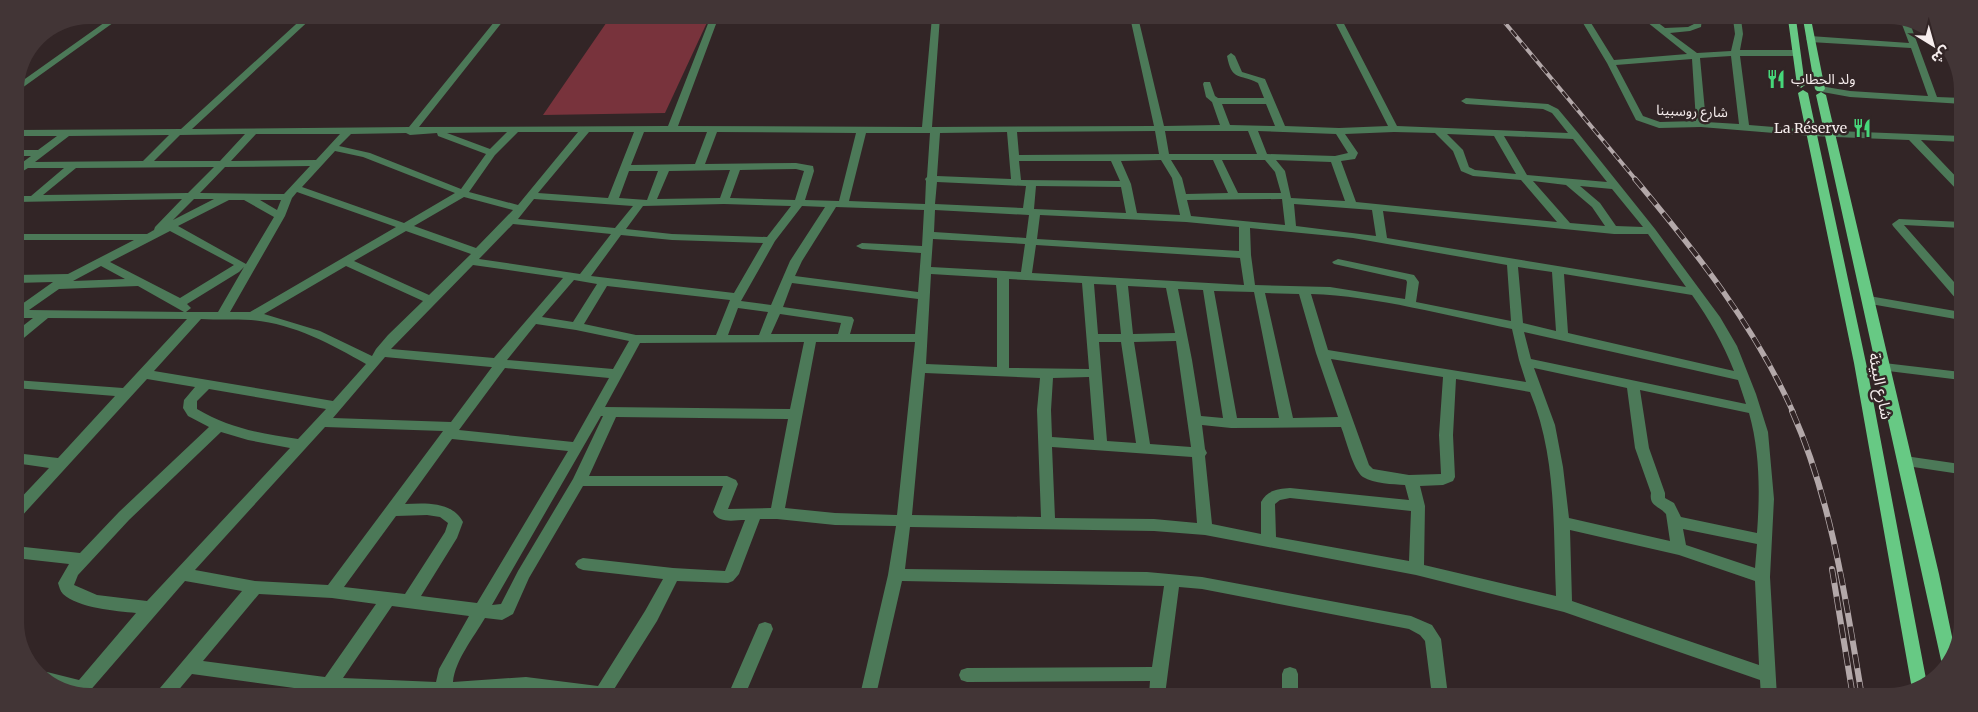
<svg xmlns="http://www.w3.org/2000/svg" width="1978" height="712" viewBox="0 0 1978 712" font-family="Merriweather,'Noto Sans Arabic',serif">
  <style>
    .green { fill: #78333c }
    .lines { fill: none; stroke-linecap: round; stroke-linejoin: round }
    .minor { fill: #4c7958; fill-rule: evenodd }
    .major { fill: #67c984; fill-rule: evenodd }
    .rail-far2-casing { stroke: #b3a8a9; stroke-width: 4 }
    .rail-far1-casing { stroke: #b3a8a9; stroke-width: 5.5 }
    .rail-casing { stroke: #b3a8a9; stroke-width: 6 }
    .rail-far2 { stroke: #322526; stroke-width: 2.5; stroke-dasharray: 8; stroke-linecap: butt }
    .rail-far1 { stroke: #322526; stroke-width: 4; stroke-dasharray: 11; stroke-linecap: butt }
    .rail { stroke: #322526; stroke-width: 4.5; stroke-dasharray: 14; stroke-linecap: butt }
    .labels { text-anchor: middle; stroke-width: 5; stroke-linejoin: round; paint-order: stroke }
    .far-poi-label { font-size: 14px; fill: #f6eded; stroke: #322526; text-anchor: start }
    .far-street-label { font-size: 14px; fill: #f6eded; stroke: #322526 }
    .street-label { font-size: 16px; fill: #f6eded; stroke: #322526 }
  </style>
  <rect width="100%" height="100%" fill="#322526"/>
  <path class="green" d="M611 16H710L665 113 543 115Z"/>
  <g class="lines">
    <path class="minor" d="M115 15H124L15 93V86Z
      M306 15H315L192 129 409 127 499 16H507L419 127 668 126 711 16H719L678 126 922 127 932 17H940L932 127 1154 126 1130 17H1138L1164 126 1220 125 1212 102 1206 97 1203 84 1204 82H1210L1215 96 1218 98H1264L1258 83C1239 73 1232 82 1227 56L1231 53 1235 56 1242 72 1265 79 1285 126 1339 128 1388 126 1333 18H1341L1397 126 1568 133 1552 113 1543 109 1466 104 1461 101 1466 98 1548 104 1558 109 1579 134 1655 229 1720 317 1737 346 1756 394 1768 432 1774 499 1770 577 1777 697H1761L1760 680 1564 612 1416 575 1205 535 1154 531 910 527 905 569 1147 572 1202 577 1411 616 1432 625 1441 639 1448 696H1432L1425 641 1420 635 1409 629 1202 589 1179 587 1165 695H1149L1150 681 967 682 961 680 959 675 961 670 967 668 1152 667 1164 586 902 581 876 695H860L888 575 896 526 835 525 777 519H760L739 574 733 581 728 583 677 581 657 621 611 694 526 693 315 694 316 691 192 674 176 693H158L160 688 242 591 185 581 88 693C71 693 52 689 41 674L47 672 79 680 136 613C116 611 78 608 63 594 60 591 59 586 58 583L69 564 15 558V546L80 553 119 512 209 427 188 416 183 408 184 400 195 387 147 379 20 518 15 520V504L49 468 15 463V453L58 458 115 396 15 388V380L123 388 187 319 48 318 19 342 15 343V332L33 318H15V309L53 282 15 283V275L68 274 134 240H15V234H147L154 230 155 227 182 199 15 202V196H31L64 168H28L15 176V168L31 156H15V150H38L57 136H15V130L181 129ZM1222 104H1266L1275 126 1230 125ZM1155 131 1159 154 1019 155 1017 132ZM1165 131H1248L1257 154H1169ZM1258 131 1336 134 1348 153 1335 156 1267 154ZM507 132 490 149 447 133ZM518 132H578L518 205 469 192 495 155ZM589 132H634L608 198 538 193ZM644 132H707L695 164 631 165ZM717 132 856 133 839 201 805 200 814 171 813 166 796 163 705 164ZM1007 132 1011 179 937 176 940 133ZM1394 132 1435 133 1453 151 1461 171 1473 176 1521 180 1557 222 1356 202 1341 161 1355 159 1358 153 1345 134ZM406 133 410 135 437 133 438 136 486 154 461 189 370 153 339 146 351 134ZM866 133H930L927 177 925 179 926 181 925 204 849 201ZM245 134 220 161H154L180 135ZM256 134H340L316 160 231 161ZM1447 134 1494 136 1516 174 1475 170 1469 167 1463 150ZM169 135 143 161 35 162 69 136ZM1504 136 1573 139 1607 182 1527 175ZM335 151 363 157 455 193 404 223 302 187ZM1161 160 1172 178 1180 215 1137 213 1131 184 1121 161ZM1171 160H1213L1228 193 1186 194 1182 178ZM1222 160H1265L1275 172 1281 193H1238ZM1276 160 1331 162 1345 201 1291 198 1285 171ZM1019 161H1111L1120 181 1021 180ZM310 166 284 194 200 193 225 167ZM214 167 188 193 43 195 76 168ZM796 169 804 171 795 200 730 198 740 170ZM730 170 720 198 657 199 669 171ZM629 171H658L647 200 619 198ZM1533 181 1566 185 1592 207 1605 226 1570 223ZM937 182 1026 186 1023 208 935 204ZM1036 186 1121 187 1126 213 1034 209ZM1580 186 1612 189 1643 227 1616 226 1600 203ZM297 192 396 227 250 312H230L285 216 292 198ZM464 197 513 210 476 248 414 226ZM194 199H214L173 220ZM534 199 633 206 615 228 518 219ZM1282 199 1285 225 1191 216 1187 200ZM229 200H244L274 217 246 264 178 226ZM260 200H281L277 210ZM724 204 791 206 767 237 672 234 626 229 643 206ZM1294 204 1372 210 1376 236 1296 226ZM802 206 825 207 790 261 771 305 741 301 775 241ZM836 207 924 210 922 246 862 243 856 246 862 249 921 253 918 292 795 276 802 261ZM935 210 1029 215 1026 238 934 232ZM1383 211 1614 234H1648L1686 287 1387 238ZM1040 215 1186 222 1239 227V251L1037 239ZM513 224 611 234 580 274 479 259ZM1250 228 1353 238 1507 265 1511 321 1416 302 1419 282 1414 275 1338 259 1332 262 1334 264 1406 280 1407 282 1405 299 1330 287 1255 285 1251 255ZM170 231 234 265 180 298 110 262ZM406 231 471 254 429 295 354 261ZM621 235 672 240 763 243 734 293 591 276ZM933 239 1025 244 1021 272 931 267ZM1036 245 1240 258 1244 285 1032 273ZM473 265 563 278 494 358 391 349ZM101 266 125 279 73 281ZM346 266 423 301 388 335 376 349 372 356 320 331 264 314ZM244 267 218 312H186L191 308 187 304 239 272ZM1518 267 1552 272 1556 331 1523 323ZM931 274 997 278V367L926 364ZM1564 274 1692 295C1709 319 1723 343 1734 371L1568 333ZM1009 279 1082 283 1089 369 1009 368ZM574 280 597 284 573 322 542 317ZM792 283 918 299 915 334H850L854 320 852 317 783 307ZM1094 284 1116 285 1121 334H1098ZM138 286 184 312 29 310 59 289ZM607 286 730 300 716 335H636L584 324ZM1128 286 1166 288 1175 333 1133 334ZM1178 289 1203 290 1223 418 1201 416 1192 360ZM1214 291 1254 292 1279 418H1237ZM1265 293 1299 294 1316 353 1338 417 1293 418ZM1311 294C1376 296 1448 316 1512 329L1519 360 1526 382 1328 350ZM738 308 768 312 759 335H728ZM780 314 841 323 838 334H771ZM201 319C217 320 234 319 251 320 292 323 331 344 366 364L333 401 154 371ZM536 324 576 330 629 341 613 369 507 360ZM1524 332 1738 380 1746 404 1531 359ZM1176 341 1191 447 1150 444 1134 342ZM804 342 790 409 605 407 640 343ZM816 342H915L897 515 835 513 785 508ZM1099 342H1121L1136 443 1107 441ZM385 357 491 367H492L451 422 333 418ZM1331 359 1443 377 1439 435 1441 474 1409 475 1373 469 1369 465ZM505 368 609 378 573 442 459 430ZM1534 368 1627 388 1635 448 1651 493C1649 506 1658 505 1666 514L1670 541 1569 518 1563 467 1555 425ZM925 373 1040 378 1037 410 1041 517 912 515ZM1089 377 1094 440 1052 437 1051 410 1053 378ZM1456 379 1530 392C1557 457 1553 527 1556 596L1424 565 1425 506 1420 486 1443 485 1453 481 1455 477 1453 435ZM209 389 326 409 298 439C262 434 229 428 197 409V401ZM1640 390 1749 413C1760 452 1760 493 1757 533L1681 517 1674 503 1665 498V493L1649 448ZM601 416H603L573 479 518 571 501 604 492 605ZM616 417 788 419 771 508 728 509 738 484 736 480 727 476H589ZM1202 425 1231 428 1341 427C1346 439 1353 470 1363 477 1374 484 1393 484 1405 485L1409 500 1290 488C1278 489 1267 490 1261 502V534L1212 524 1205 456 1207 453 1205 449ZM325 427 443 431 328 585 255 581 195 570ZM221 432 248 440 290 448 147 601 97 595 74 585 78 575 129 520ZM452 439 568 451 477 603 421 596 457 538 463 522C452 501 425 503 405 504ZM1052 447 1192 457 1197 523 1154 519 1055 518ZM583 486H723L713 512C719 524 734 520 745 520L725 571 673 568 583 558 578 560 575 564 578 568 583 570 663 579 645 611 598 686 526 677 453 682C455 660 474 637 485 618L502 620 513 614 529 578ZM1290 498 1411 511 1409 561 1276 537 1275 504 1280 500ZM427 515 440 517 448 523 445 532 405 594 344 587 396 516ZM1683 529 1757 544 1755 568 1686 545ZM1570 530 1679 555 1755 581 1759 665 1572 601ZM259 594 332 598 376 604 325 677 203 661ZM392 606 469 616 439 669 436 682 343 678Z
      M1580 18H1588L1614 60 1687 54 1642 18H1652L1665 28 1688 27 1694 24V18H1702L1701 27 1690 31 1670 33 1697 53 1731 51 1735 34 1733 19H1741L1743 34 1740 50H1796L1800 53 1796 56H1740L1749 125 1811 130 1962 136V142L1921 140 1962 183V192L1958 191 1909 140 1811 136 1701 127 1659 128 1636 120 1607 63ZM1731 56 1739 124 1706 122 1700 58ZM1692 59 1696 121 1660 122 1643 116 1616 65Z
      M1900 19H1908L1921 26H1911L1937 97 1963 98V104L1850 97 1817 91V87L1820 86 1850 91 1928 96 1911 48 1810 42 1806 39 1810 36 1909 43Z
      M1899 219 1962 222V228L1904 225 1961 290V301L1957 300 1893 226 1892 224Z
      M1869 296 1961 312V320L1865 303 1863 300 1865 297Z
      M1884 363 1961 372V380L1880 370 1878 367 1880 364Z
      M1905 456 1960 464V474L1900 465 1898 461 1900 457Z
      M765 622 771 624 773 629 745 695H728L759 624Z
      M1290 667 1296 669 1298 674V696H1282V674L1284 669Z"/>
    <path class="major" d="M1788 19H1796L1805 85 1801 88 1797 85Z
      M1803 19H1811L1825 89 1823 91H1817L1815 89Z
      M1803 90 1808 93 1866 363 1927 684 1912 689 1854 363 1798 93Z
      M1821 92 1826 95 1939 574 1955 651 1945 666 1941 660 1816 95Z"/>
    <g class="rail-far2-casing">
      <path id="rail-far2" d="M1501 18 1636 180"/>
    </g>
    <g class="rail-far1-casing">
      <path id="rail-far1" d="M1635 179C1696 252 1754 325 1793 412"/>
    </g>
    <g class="rail-casing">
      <path id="rail" d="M1792 411C1832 501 1846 601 1862 697
        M1832 569 1853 697"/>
    </g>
    <use href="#rail-far2" class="rail-far2"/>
    <use href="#rail-far1" class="rail-far1"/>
    <use href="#rail" class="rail"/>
  </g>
  <defs>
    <g id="restaurant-bare" transform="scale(1.5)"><path d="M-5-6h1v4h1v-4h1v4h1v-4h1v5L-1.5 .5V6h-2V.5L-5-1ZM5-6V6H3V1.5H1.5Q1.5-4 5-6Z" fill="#46d77a" stroke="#322526" stroke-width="2.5" paint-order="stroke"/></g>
  </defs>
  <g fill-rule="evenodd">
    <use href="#restaurant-bare" x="1776" y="79"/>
    <use href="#restaurant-bare" x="1862" y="128"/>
  </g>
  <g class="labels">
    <g class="far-poi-label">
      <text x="1791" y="84">ولد الحطاب</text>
      <text x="1847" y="133" text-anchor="end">La Réserve</text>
    </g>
    <g class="far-street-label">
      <text transform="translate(1692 111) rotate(2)" y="5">شارع روسبينا</text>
    </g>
    <g class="street-label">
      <text transform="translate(1881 386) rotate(79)" y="6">شارع البيئة</text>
    </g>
  </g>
  <path d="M0 0H1978V712H0ZM90 24H1888A66 66 0 0 1 1954 90V622A66 66 0 0 1 1888 688H90A66 66 0 0 1 24 622V90A66 66 0 0 1 90 24Z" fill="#423536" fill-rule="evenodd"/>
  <g transform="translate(1933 45) rotate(143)" stroke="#322526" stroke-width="4" paint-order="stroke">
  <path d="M0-4L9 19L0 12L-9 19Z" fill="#f6eded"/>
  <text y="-8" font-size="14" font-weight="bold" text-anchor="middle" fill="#f6eded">ش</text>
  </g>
</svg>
